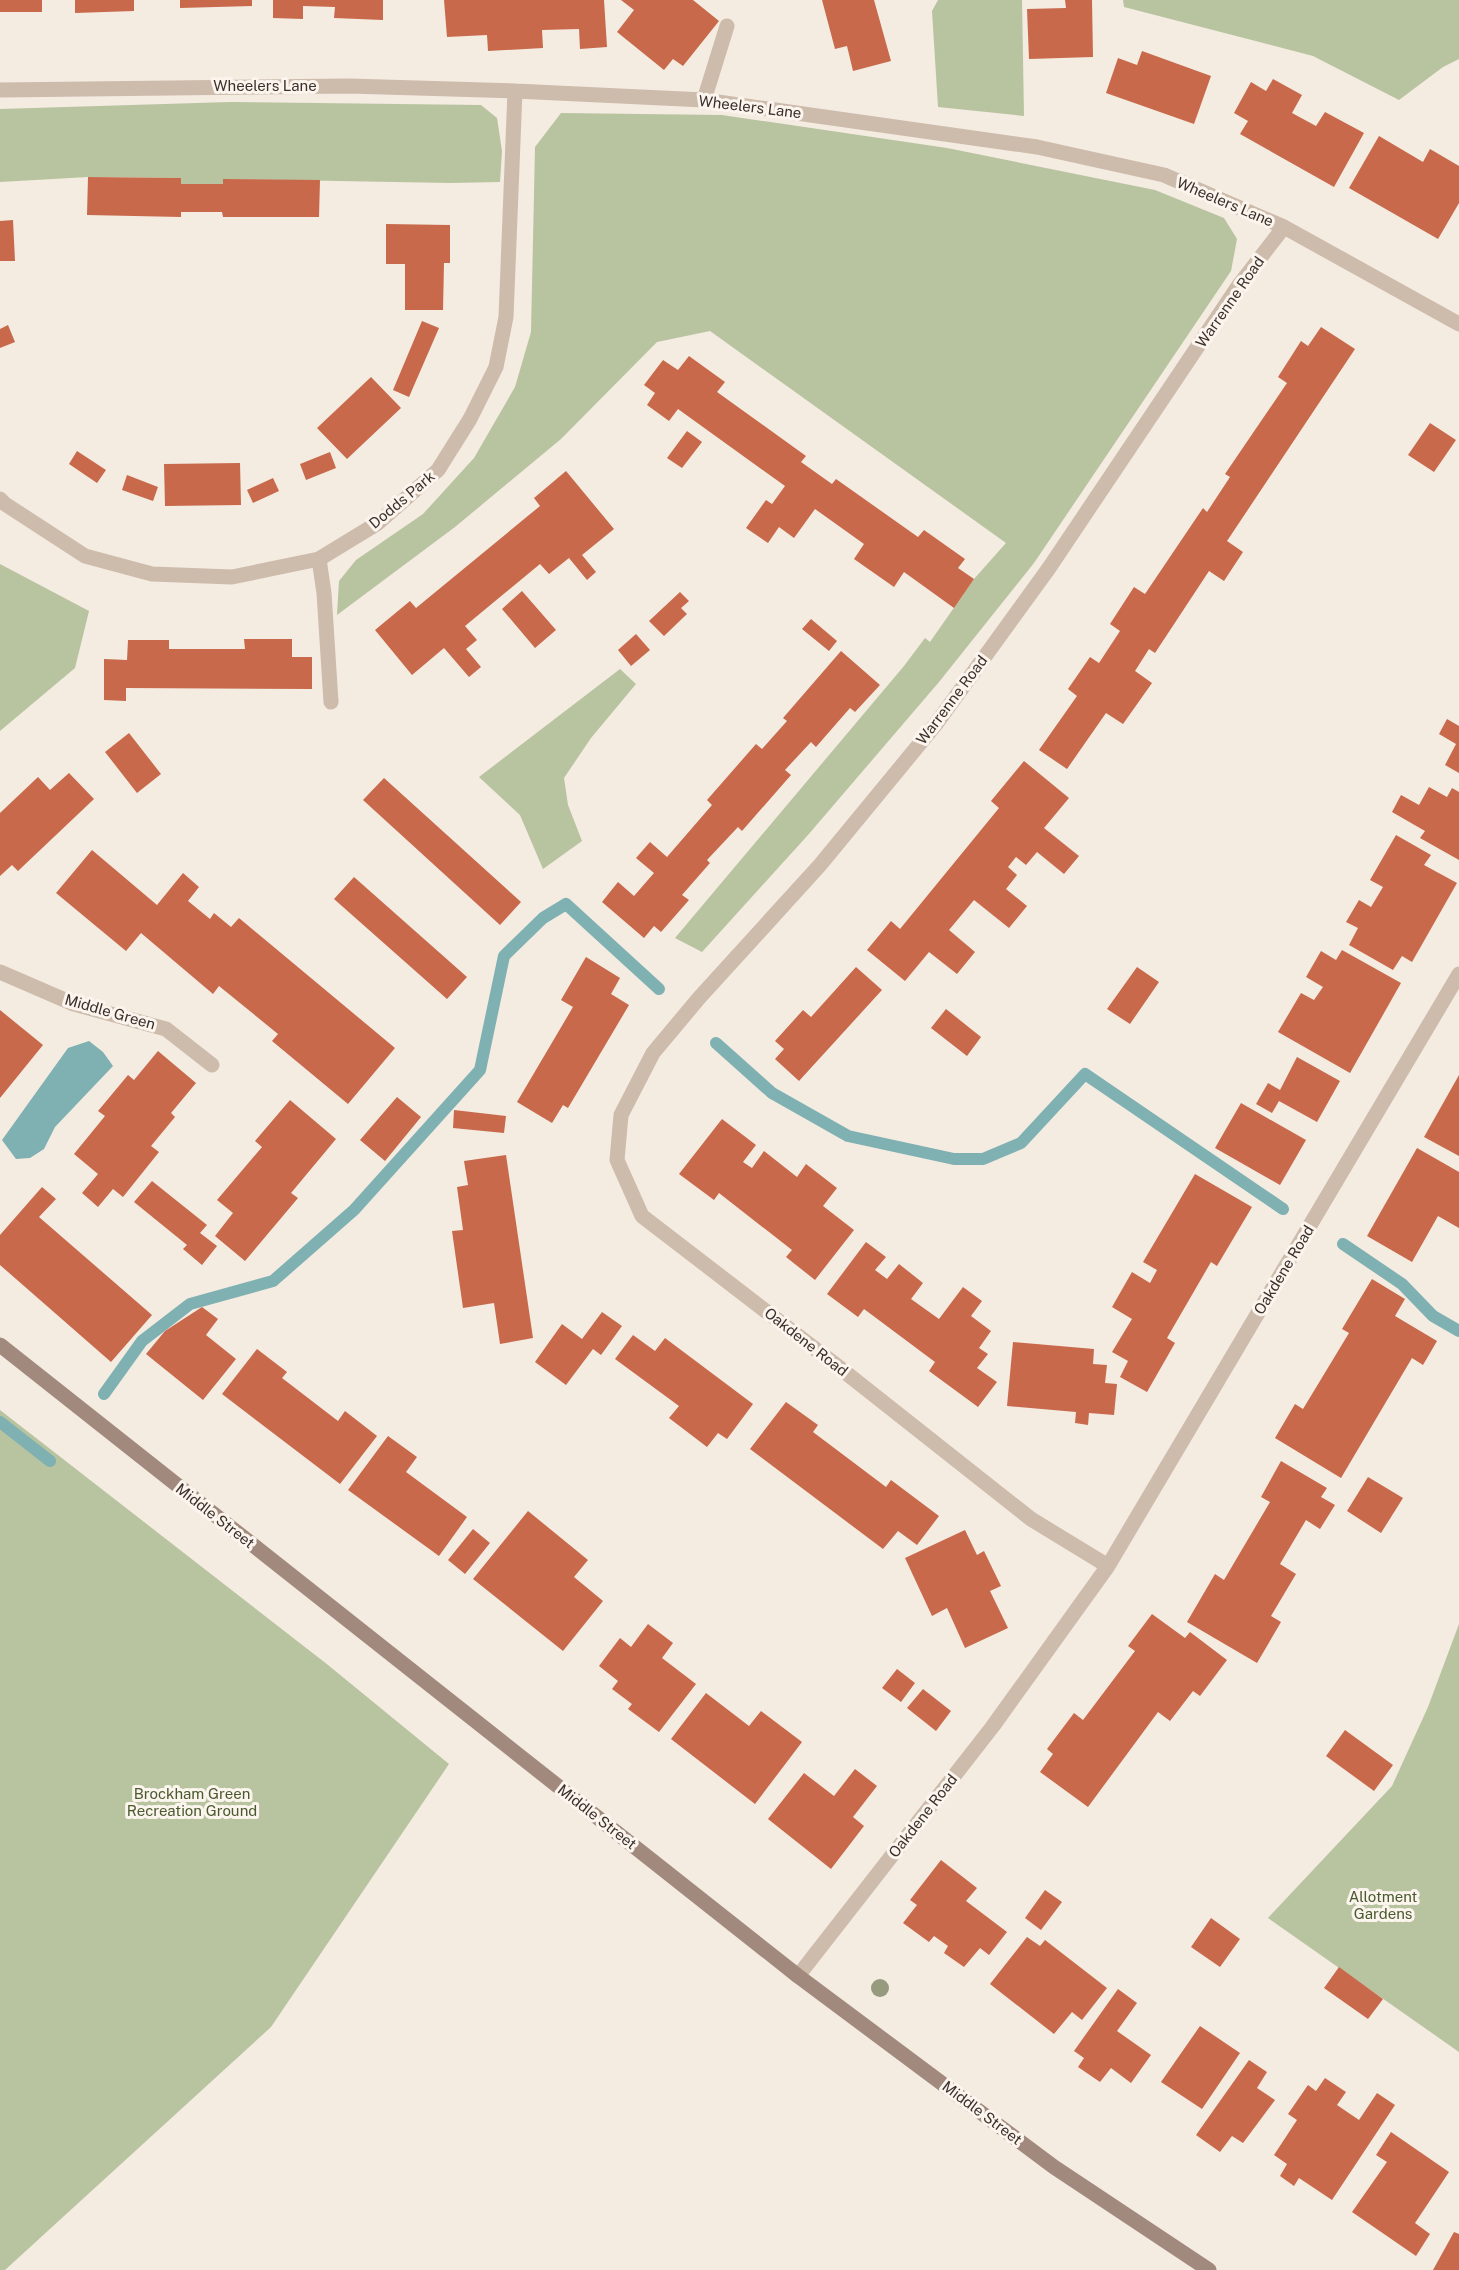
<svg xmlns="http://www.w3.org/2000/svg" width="1459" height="2270" viewBox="0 0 1459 2270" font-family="'Public Sans',sans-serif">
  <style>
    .green { fill: #b8c4a0 }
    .water { fill: #7fb0b2 }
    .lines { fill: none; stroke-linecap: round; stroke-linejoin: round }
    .stream { stroke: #7fb0b2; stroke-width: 12 }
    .building { fill: #c8694b }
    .lane { stroke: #cdbbac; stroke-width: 15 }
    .street { stroke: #cdbbac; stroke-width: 15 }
    .secondary { stroke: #a18a7d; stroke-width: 15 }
    .tree { fill: #969b7f }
    .labels { text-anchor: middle; stroke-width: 6; stroke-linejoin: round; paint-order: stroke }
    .street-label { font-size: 15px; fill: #3b302b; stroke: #fbf5ee }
    .park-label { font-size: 15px; fill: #4a5a2e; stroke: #fbf5ee }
  </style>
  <rect width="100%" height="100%" fill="#f4ebe1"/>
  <path class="green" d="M938 0H1022L1024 116 938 107 932 11Z
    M1123 0H1459V59L1443 67 1399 100 1313 56 1124 7Z
    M230 102 481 105 497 118 502 151 500 182 450 183 223 179V184H181V178L88 177 0 182V109Z
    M561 113 722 115 947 148 1155 190 1224 218 1237 239 1231 271 1034 563 939 682 808 835 702 952 675 938 904 666 925 638 930 642 974 579 1006 543 710 331 657 342 561 439 455 527 337 615 339 581 356 560 423 514 474 458 515 387 531 332 535 147Z
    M0 564 89 611 75 668 0 731Z
    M620 669 636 684 591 738 564 778 568 805 582 841 543 869 520 815 479 777Z
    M0 1410 328 1665 449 1764 271 2027 5 2270H0Z
    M1459 1624V2052L1268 1918 1392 1786 1428 1707Z"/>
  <path class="water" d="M89 1041 103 1052 113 1066 55 1127 44 1149 30 1158 16 1159 2 1140 68 1048Z"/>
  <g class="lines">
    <path class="stream" d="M716 1043 772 1093 848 1136 954 1159H983L1021 1143 1085 1074 1283 1209
      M1343 1244 1402 1284 1433 1316 1459 1331
      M104 1394 142 1341 190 1304 273 1281 354 1210 480 1070 504 956 543 918 566 904 659 989
      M0 1422 50 1461"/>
  </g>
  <path class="building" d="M0 0H42V12H0Z
    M75 0H134V11L75 13Z
    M180 0H252V6L180 8Z
    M273 0H383V20L334 18 335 7 303 6V19L273 18Z
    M444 0H604L607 47 580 49 579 29 542 30 543 48 488 51 487 35 447 37Z
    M621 0H693L719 21 683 66 673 59 664 70 617 32 634 10Z
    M822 0H874L891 61 853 71 847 46 835 49Z
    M1065 0H1092L1093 57 1029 59 1027 9 1066 8Z
    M1142 51 1211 76 1194 124 1106 93 1118 58 1137 65Z
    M1273 79 1302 95 1292 113 1316 126 1325 112 1364 133 1334 187 1240 134 1248 121 1234 113 1251 82 1266 91Z
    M1379 136 1423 162 1430 149 1459 166V203L1438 239 1349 188Z
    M88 177 181 178V184H223V179L320 180 319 217H223L222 212H181V217L87 215Z
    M13 220 15 261H0V221Z
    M386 224 450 225V263H444L443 310H405V264H386Z
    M422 321 439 328 409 397 393 390Z
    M8 325 15 342 0 348V329Z
    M1321 327 1355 349 1227 541 1243 552 1224 581 1209 571 1155 653 1149 649 1135 671 1152 683 1123 724 1106 713 1067 769 1039 750 1077 696 1068 689 1090 657 1099 663 1120 631 1110 624 1134 587 1145 594 1203 508 1207 512 1230 477 1225 474 1287 383 1278 377 1301 341 1308 346Z
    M689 356 725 382 717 392 806 456 801 462 832 484 836 479 918 537 924 530 965 559 958 568 974 579 954 608 904 572 894 587 854 559 864 544 815 509 794 538 779 527 768 543 746 528 766 500 772 504 785 486 678 409 669 421 647 405 655 393 644 385 663 360 678 370Z
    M371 377 401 408 347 459 317 428Z
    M1430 423 1456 440 1434 472 1408 455Z
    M687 431 702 442 682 468 667 458Z
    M77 451 106 470 97 483 69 464Z
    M330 452 336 468 306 480 300 464Z
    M240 463 241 505 165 506 164 464Z
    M566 471 614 529 582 555 596 572 587 580 569 558 549 574 540 564 465 626 477 640 466 649 481 667 469 677 444 648 412 675 375 630 410 601 416 608 540 506 534 498Z
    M127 475 158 487 153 501 122 490Z
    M273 478 279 491 253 503 247 490Z
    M522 591 556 630 535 648 502 609Z
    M680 592 689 601 681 608 687 614 664 636 649 621Z
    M811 619 837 641 829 651 802 629Z
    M636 634 650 650 631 666 618 650Z
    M244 639H292V657H312V689L126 688V701L104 700V659L127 660 128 640H169V649H245Z
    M841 651 880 685 855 712 850 708 816 747 811 742 785 770 791 775 742 831 738 827 707 860 710 863 682 895 689 900 661 932 654 926 644 938 602 902 618 882 634 896 654 873 636 858 650 842 667 857 712 805 707 800 756 744 762 749 787 721 783 718Z
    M1447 719 1459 726V773L1445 765 1456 744 1439 734Z
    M129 733 161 774 137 793 105 752Z
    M1024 761 1069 798 1044 828 1079 856 1064 874 1037 852 1026 865 1016 857 1008 867 1017 875 1006 889 1027 906 1009 928 974 900 949 930 975 952 957 974 929 952 905 981 867 950 891 921 900 929 999 808 991 801Z
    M69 773 94 799 18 871 12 865 0 876V813L38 777 50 790Z
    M384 778 521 902 500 925 363 800Z
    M1429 787 1447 797 1452 788 1459 792V860L1420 838 1425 831 1392 812 1401 795 1419 805Z
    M1396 835 1431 855 1424 865 1457 883 1412 962 1402 956 1393 970 1349 945 1358 928 1346 922 1359 900 1371 907 1383 887 1370 880Z
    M92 850 157 905 183 873 199 887 188 901 210 919 214 913 231 927 239 918 395 1048 348 1104 272 1041 278 1034 219 986 213 994 141 933 126 951 56 893Z
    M354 877 467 977 447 999 334 899Z
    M1342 950 1401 983 1350 1073 1278 1032 1301 993 1314 1000 1323 987 1306 977 1321 951 1336 960Z
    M586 957 620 978 611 994 629 1005 568 1108 563 1105 552 1123 517 1102 573 1007 561 1000Z
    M856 967 882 990 799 1081 775 1059 784 1049 775 1041 803 1010 811 1017Z
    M1137 967 1159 982 1130 1024 1107 1009Z
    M946 1009 981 1037 967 1056 931 1028Z
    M0 1010 43 1045 0 1098Z
    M158 1051 196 1083 171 1113 175 1117 151 1146 159 1152 123 1197 113 1189 98 1207 82 1193 98 1174 74 1154 105 1116 98 1111 128 1075 134 1080Z
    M1297 1057 1340 1081 1317 1122 1279 1101 1272 1113 1256 1104 1268 1083 1280 1090Z
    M1459 1075V1156L1424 1137Z
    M397 1097 421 1117 385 1161 360 1140Z
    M290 1100 336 1139 291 1193 298 1198 245 1261 215 1236 233 1213 217 1200 262 1147 255 1141Z
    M1241 1103 1306 1140 1280 1185 1215 1148Z
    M454 1110 506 1116 504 1133 453 1128Z
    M722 1119 756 1145 743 1162 752 1168 764 1151 797 1177 806 1164 837 1188 823 1206 854 1230 815 1280 786 1257 792 1250 719 1193 714 1200 679 1174Z
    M1417 1148 1459 1172V1228L1438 1216 1412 1262 1367 1236Z
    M506 1155 533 1338 500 1344 494 1303 463 1308 452 1231 463 1230 457 1187 468 1185 464 1161Z
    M1195 1174 1252 1207 1217 1266 1211 1262 1167 1338 1175 1343 1147 1392 1120 1377 1128 1361 1112 1352 1132 1319 1112 1307 1132 1272 1150 1283 1157 1270 1143 1262Z
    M152 1181 207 1225 200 1233 217 1246 202 1265 183 1249 187 1245 134 1202Z
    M42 1187 56 1199 39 1217 152 1315 111 1362 0 1265V1235Z
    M866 1242 886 1257 875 1270 887 1279 899 1264 923 1283 911 1299 939 1319 963 1287 982 1301 971 1316 991 1331 979 1348 988 1354 977 1368 997 1382 978 1407 929 1371 935 1362 864 1309 858 1317 827 1294Z
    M1372 1279 1405 1299 1395 1316 1437 1341 1423 1365 1412 1358 1341 1478 1275 1438 1295 1404 1303 1409 1349 1333 1342 1329Z
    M202 1307 218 1319 206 1335 236 1359 203 1400 146 1354 165 1331Z
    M602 1312 622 1326 601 1355 593 1349 566 1385 535 1362 562 1324 582 1339Z
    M633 1335 655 1351 665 1338 753 1404 727 1439 718 1433 707 1447 669 1418 679 1406 615 1359Z
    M1013 1342 1094 1349 1093 1364 1107 1365 1105 1383 1117 1384 1114 1415 1089 1413 1088 1425 1075 1423 1076 1412 1007 1406Z
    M257 1349 287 1372 282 1378 338 1421 345 1411 377 1436 340 1484 222 1394Z
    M786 1402 818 1425 813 1432 886 1487 891 1480 939 1516 917 1545 898 1531 883 1549 750 1449Z
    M388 1436 417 1457 406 1472 467 1517 439 1556 348 1490Z
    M1281 1461 1327 1488 1321 1497 1335 1505 1320 1529 1306 1520 1280 1564 1296 1574 1271 1616 1281 1622 1257 1663 1187 1622 1215 1574 1224 1580 1270 1502 1261 1497Z
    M1368 1477 1403 1498 1381 1533 1347 1511Z
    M528 1511 588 1560 574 1577 603 1601 563 1651 473 1579Z
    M473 1529 490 1543 465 1574 448 1560Z
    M965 1530 977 1555 984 1551 1001 1586 990 1591 1008 1628 965 1648 947 1608 932 1616 905 1558Z
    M1152 1614 1185 1638 1190 1632 1227 1660 1200 1696 1193 1691 1170 1721 1158 1712 1088 1807 1040 1772 1053 1754 1047 1749 1074 1713 1083 1720 1135 1651 1128 1646Z
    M648 1624 673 1643 662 1658 696 1684 659 1732 628 1709 632 1704 612 1689 618 1681 599 1666 620 1638 631 1647Z
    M897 1669 915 1683 901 1702 882 1688Z
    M923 1689 951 1711 936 1731 907 1708Z
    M706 1693 749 1726 761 1711 802 1742 755 1804 671 1739Z
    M1345 1730 1393 1765 1374 1791 1326 1756Z
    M855 1769 877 1786 853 1817 864 1826 831 1869 768 1819 804 1773 834 1796Z
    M941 1860 977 1888 966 1901 1007 1932 989 1955 980 1948 964 1967 944 1953 948 1946 934 1936 929 1942 903 1923 917 1905 910 1900Z
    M1045 1890 1062 1902 1041 1930 1025 1918Z
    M1211 1918 1240 1939 1220 1967 1191 1947Z
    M1027 1937 1040 1946 1045 1940 1107 1988 1082 2020 1072 2012 1054 2034 990 1984Z
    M1339 1967 1383 1999 1368 2019 1324 1988Z
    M1118 1989 1137 2003 1117 2031 1151 2055 1131 2083 1111 2068 1100 2082 1078 2067 1084 2058 1074 2051Z
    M1200 2026 1240 2053 1202 2109 1161 2082Z
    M1249 2060 1267 2072 1257 2088 1275 2100 1243 2143 1232 2136 1220 2152 1196 2135Z
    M1325 2078 1346 2092 1337 2105 1359 2120 1377 2093 1395 2105 1332 2200 1299 2178 1294 2186 1280 2176 1287 2164 1274 2155 1297 2120 1288 2114 1308 2085 1316 2091Z
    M1391 2132 1449 2172 1415 2223 1430 2234 1416 2256 1352 2212 1387 2162 1376 2155Z
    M1454 2232 1459 2234V2270H1433Z"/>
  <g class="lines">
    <path class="lane" d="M704 100 727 26
      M319 559 324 593 331 702"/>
    <path class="street" d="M0 90 349 86 515 91 704 100 1037 147 1164 175 1284 227 1459 324
      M0 499 5 504 85 556 152 574 232 577 319 559 378 523 438 470 470 419 496 367 506 317 515 91
      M0 972 74 1004 166 1029 212 1065
      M1108 1566 1031 1519 836 1365 642 1216 617 1160 621 1115 653 1053 699 998 820 865 936 724 1049 568 1239 285 1284 227
      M798 1976 993 1726 1108 1566 1459 974"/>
    <path class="secondary" d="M0 1345 798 1976 1054 2167 1209 2270"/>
  </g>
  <circle class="tree" cx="880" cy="1988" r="9"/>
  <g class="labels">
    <g class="street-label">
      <text x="265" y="91">Wheelers Lane</text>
      <text transform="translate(750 107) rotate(7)" y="5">Wheelers Lane</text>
      <text transform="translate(1225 202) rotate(23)" y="5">Wheelers Lane</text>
      <text transform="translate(1230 302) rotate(-55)" y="5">Warrenne Road</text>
      <text transform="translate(402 500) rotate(-40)" y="5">Dodds Park</text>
      <text transform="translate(952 700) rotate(-53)" y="5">Warrenne Road</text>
      <text transform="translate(110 1012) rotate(16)" y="5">Middle Green</text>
      <text transform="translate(1284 1270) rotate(-59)" y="5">Oakdene Road</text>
      <text transform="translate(806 1342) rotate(38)" y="5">Oakdene Road</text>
      <text transform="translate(215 1516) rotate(38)" y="5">Middle Street</text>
      <text transform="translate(923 1816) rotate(-52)" y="5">Oakdene Road</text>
      <text transform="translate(597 1817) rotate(38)" y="5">Middle Street</text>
      <text transform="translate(982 2113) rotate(37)" y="5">Middle Street</text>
    </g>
    <g class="park-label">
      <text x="192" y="1799">Brockham Green<tspan x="192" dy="17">Recreation Ground</tspan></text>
      <text x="1383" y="1902">Allotment<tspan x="1383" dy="17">Gardens</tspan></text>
    </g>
  </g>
</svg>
